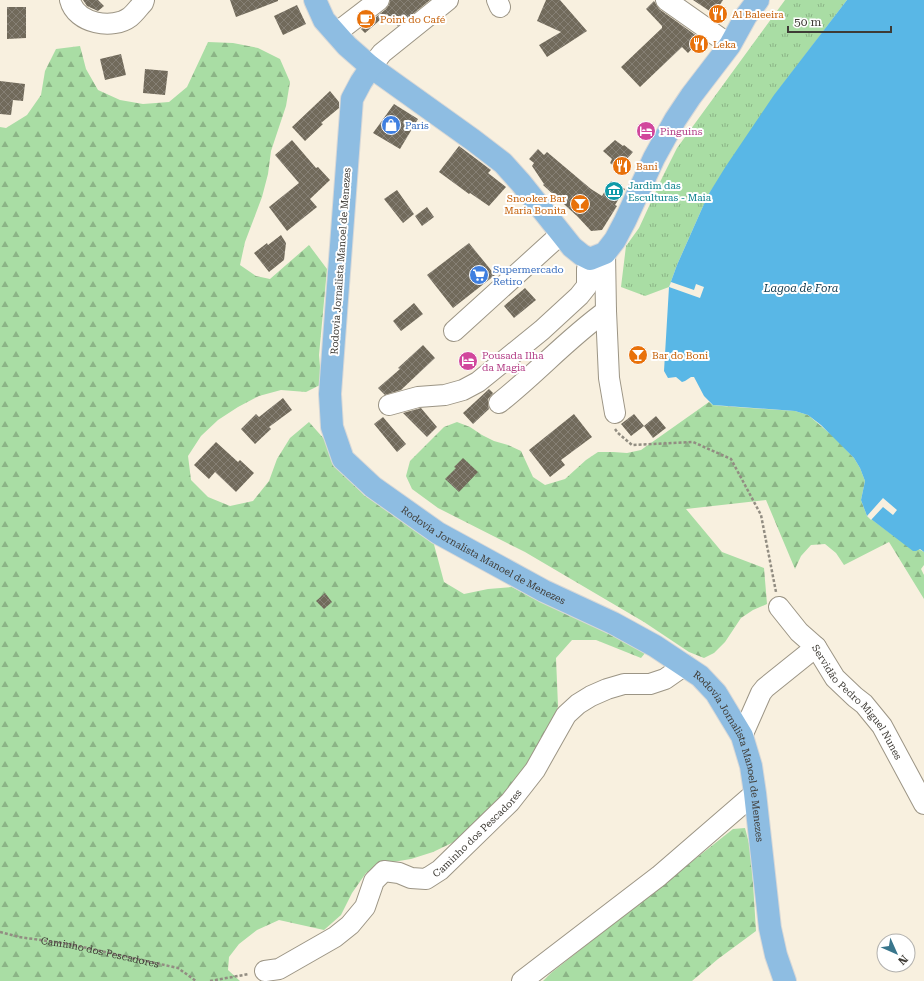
<svg xmlns="http://www.w3.org/2000/svg" width="924" height="981" viewBox="0 0 924 981" font-family="'Roboto Serif',serif">
  <style>
    .forest { fill: url(#forest-firs) }
    .park { fill: url(#park-tufts) }
    .water { fill: #59b7e6 }
    .pier { fill: #f8f0df }
    .building { fill: url(#building-cross-hatch) }
    .lines { fill: none; stroke-linecap: round; stroke-linejoin: round }
    .minor-casing { stroke: #9c9585; stroke-width: 22 }
    .major-casing { stroke: #d8d8d7; stroke-width: 24 }
    .path { stroke: #928d82; stroke-width: 2.5; stroke-dasharray: 3 2; stroke-linecap: butt }
    .minor { stroke: #fff; stroke-width: 20 }
    .major { stroke: #8ebde2; stroke-width: 22 }
    .labels { text-anchor: middle; stroke-width: 4; stroke-linejoin: round; paint-order: stroke }
    .food-label { font-size: 10px; fill: #c56008; stroke: #fff; text-anchor: start }
    .shop-label { font-size: 10px; fill: #366cbe; stroke: #fff; text-anchor: start }
    .hotel-label { font-size: 10px; fill: #b23c85; stroke: #fff; text-anchor: start }
    .culture-label { font-size: 10px; fill: #0d838f; stroke: #fff; text-anchor: start }
    .street-label { font-size: 10px; fill: #3e3b35; stroke: #fff }
    .water-label { font-size: 11px; font-style: italic; fill: #103a4e; stroke: #fff }
  </style>
  <defs>
    <pattern id="forest-firs" width="22" height="20" patternUnits="userSpaceOnUse"><rect width="22" height="20" fill="#a9dda4"/><path d="M5 1l3.5 6h-7zM16 11l3.5 6h-7z" fill="#8bb486"/></pattern>
    <pattern id="park-tufts" width="24" height="20" patternUnits="userSpaceOnUse"><rect width="24" height="20" fill="#a9dda4"/><path d="M3 7l-1-3M5 7V3M7 7l1-3M15 17l-1-3M17 17v-4M19 17l1-3" fill="none" stroke="#8bb486"/></pattern>
    <pattern id="building-cross-hatch" width="8" height="8" patternUnits="userSpaceOnUse"><rect width="8" height="8" fill="#716a5b"/><path d="M0 0l8 8M0 8l8-8" fill="none" stroke="#868075"/></pattern>
  </defs>
  <rect width="100%" height="100%" fill="#f8f0df"/>
  <path class="forest" d="M208 42 233 43 258 48 280 59 290 82 286 106 271 151 268 174 262 197 245 242 240 265 256 276 270 279 309 245 327 269 319 355 321 379 320 385 306 392 281 390 259 396 238 407 218 420 201 436 188 456 191 480 208 497 230 506 253 501 269 481 277 459 290 438 309 422 325 440 332 462 365 496 411 522 432 537 444 582 464 594 488 589 512 587 533 598 594 623 646 652 641 658 596 640H572L556 658 558 706 551 728 535 757 491 810 456 841 433 852 411 859 387 863 366 873 352 893 341 915 324 930 279 920 257 930 239 944 229 957 228 970 240 981H0V127L6 128 27 115 41 95 45 71 56 49 80 46 86 69 98 90 120 100 143 104 169 102 187 87Z
    M709 402 713 405 722 406 795 411 808 415 834 437 854 458 860 468 865 481 861 500 867 516 894 536 924 552V565L921 569 924 575V599L889 542 844 565 836 553 825 544 811 545 801 556 795 569 766 500 686 509 722 552 764 568 767 604 753 610 741 618 725 642 714 653 704 658 689 652 644 622 525 552 438 508 412 489 406 476 410 461 444 427 457 422 470 427 482 435 494 441 508 445 521 451 533 477 545 485 565 479 586 460 598 452H613L627 453 641 450Z
    M745 828 751 851 756 931 718 959 692 981H543L551 973 733 829Z"/>
  <path class="park" d="M785 0H847L777 92 708 195 677 265 669 287 645 296 621 287 626 246 639 228 662 178 677 148Z"/>
  <path class="water" d="M847 0H924V552L920 549 916 551H913L867 516 861 500 865 481 860 468 854 458 821 425 808 415 795 411 713 405 704 396 694 377H691L685 381 682 382 676 377 668 378 664 371 669 287 677 265 708 195 726 166 774 95Z"/>
  <path class="pier" d="M671 282 694 290 696 284 704 287 700 298 669 287Z
    M883 498 897 510 893 515 883 507 871 520 867 516Z"/>
  <path class="building" d="M83 0H98L104 6 98 11 87 6Z
    M230 0H278V1L236 17Z
    M390 0H430L398 26 387 14 365 33 361 29 386 9 389 5Z
    M546 0H560L587 31 547 57 539 45 561 32 537 21Z
    M693 0H723L714 14Z
    M654 1 659 9 701 39 688 53 682 47 640 87 621 67 662 28V26L646 9Z
    M297 5 306 24 283 35 274 16Z
    M7 7H26V38L7 39Z
    M121 54 126 75 105 80 100 59Z
    M145 69 168 71 165 95 143 93Z
    M0 81 25 84 23 101 13 100 11 115 0 114Z
    M330 91 339 102V108L321 123 323 124 305 141 292 127Z
    M394 104 418 119 400 149 373 133Z
    M292 140 316 168 318 167 330 180 310 199 317 207 287 231 269 207 299 183 275 155Z
    M615 140 623 146 624 145 633 152 618 169 610 163 612 159 603 151Z
    M459 146 491 170 488 173 506 187 489 206 470 193 469 194 439 172Z
    M538 149 544 155 547 152 591 189 602 196 611 181 625 189 615 205 617 206 602 230 591 231 578 217 543 185 544 184 532 166 534 163 529 159Z
    M397 190 414 214 403 223 384 199Z
    M427 207 434 217 422 226 415 216Z
    M281 235 286 243 284 260 269 272 254 253 267 243 268 245Z
    M469 243 495 275 453 308 427 275Z
    M525 288 536 300 514 318 504 306Z
    M414 303 423 314 401 331 393 321Z
    M423 345 435 358 401 390 385 395 378 388 400 369 398 368Z
    M489 389 493 393 488 399V404L489 409 473 424 463 413Z
    M283 398 292 410 269 427 271 429 255 444 241 429 256 414 259 417Z
    M421 408 437 427 427 437 403 413Z
    M574 414 592 437 561 460 565 465 550 477 529 450Z
    M634 414 644 426 631 436 621 424Z
    M656 416 666 428 653 438 644 426Z
    M383 417 406 444 397 452 374 424Z
    M216 442 238 462 240 460 254 473 236 492 215 472 209 479 194 465Z
    M463 458 478 472 459 492 445 479 456 468 454 467Z
    M325 593 332 602 324 609 316 601Z"/>
  <g class="lines">
    <g class="minor-casing">
      <g id="minor">
        <path d="M70 0C76 24 113 30 130 17 135 13 139 7 143 3L144 0"/>
        <path d="M497 0 500 7"/>
        <path d="M666 0 730 45"/>
        <path d="M336 33 379 0"/>
        <path d="M371 67 382 53 448 0"/>
        <path d="M605 253 606 311 609 378 615 413"/>
        <path d="M454 331 561 234"/>
        <path d="M499 403C536 374 567 339 606 311"/>
        <path d="M389 405 418 397 445 395 463 390 478 382 542 330 579 296 587 286V269L590 259"/>
        <path id="s2" d="M779 607 799 632 816 647 835 678 855 697 864 704 882 726 924 804"/>
        <path d="M742 736 761 693 765 688 816 647"/>
        <path id="s3" d="M265 971 279 969 335 937 350 925 365 907 374 881 384 871 399 873 411 878 426 879 440 870 510 802 535 770 566 715 578 704 591 696 607 689 624 684H650L665 679 685 665"/>
        <path d="M522 981 659 876 755 793"/>
      </g>
    </g>
    <g class="major-casing">
      <g id="major">
        <path d="M315 0 324 20 347 46 371 67 473 140 503 163 521 183 572 247 582 255 590 259 605 253 615 240 625 221 654 158 675 120 691 96 730 45 746 16 758 0"/>
        <path id="s4" d="M371 67 361 82 352 99 332 366 330 394 332 427 343 459 373 487 438 533 544 591 613 623 655 646 700 676 716 693 742 736 751 766 755 793 770 928 776 955 785 981"/>
      </g>
    </g>
    <g class="path">
      <path d="M615 429 618 433 632 445 693 442 731 459 761 515 776 592"/>
      <path id="s1" d="M0 932 19 937 69 944 178 968 196 981"/>
      <path d="M210 981 249 974"/>
    </g>
    <use href="#minor" class="minor"/>
    <use href="#major" class="major"/>
  </g>
  <defs>
    <g id="restaurant-disc" transform="scale(1)"><circle r="9.5" fill="#e8710a" stroke="#fff"/><path d="M-5-6h1v4h1v-4h1v4h1v-4h1v5L-1.5 .5V6h-2V.5L-5-1ZM5-6V6H3V1.5H1.5Q1.5-4 5-6Z" fill="#fff"/></g>
    <g id="cafe-disc" transform="scale(1)"><circle r="9.5" fill="#e8710a" stroke="#fff"/><path d="M-5.5-4.5H6V0H3Q3 3.5 0 3.5H-2.5Q-5.5 3.5-5.5 0ZM3-3.2v2h1.7v-2ZM-6 4.5H4V6H-6Z" fill="#fff"/></g>
    <g id="shop-disc" transform="scale(1)"><circle r="9.5" fill="#3f7fe0" stroke="#fff"/><path d="M-5-2.5h2.3a2.7 3.5 0 0 1 5.4 0H5L5.5 6h-11ZM-1.5-2.5h3a1.5 2.3 0 0 0-3 0Z" fill="#fff"/></g>
    <g id="hotel-disc" transform="scale(1)"><circle r="9.5" fill="#d1479c" stroke="#fff"/><path d="M-6-4.5h1.5V1H6V5H4.5V3h-9V5H-6ZM-4 0a1.8 1.8 0 1 1 3.6 0ZM.5 0V-2.5h3Q6-2.5 6 0Z" fill="#fff"/></g>
    <g id="museum-disc" transform="scale(1)"><circle r="9.5" fill="#0f9aa8" stroke="#fff"/><path d="M0-6L6-3V-2H-6V-3ZM-5-1h2V3h-2ZM-1-1h2V3h-2ZM3-1h2V3H3ZM-6 4H6V6H-6Z" fill="#fff"/></g>
    <g id="bar-disc" transform="scale(1)"><circle r="9.5" fill="#e8710a" stroke="#fff"/><path d="M-6-5H6L.8 .8V4.5H3.5V6h-7V4.5H-.8V.8Z" fill="#fff"/></g>
    <g id="supermarket-disc" transform="scale(1)"><circle r="9.5" fill="#3f7fe0" stroke="#fff"/><path d="M-6-5.5h2.5l.6 2H6L4.5 2H-2.5L-4.4-4H-6ZM-1.5 3.2a1.3 1.3 0 1 0 .1 0ZM3 3.2a1.3 1.3 0 1 0 .1 0Z" fill="#fff"/></g>
  </defs>
  <g fill-rule="evenodd">
    <use href="#restaurant-disc" x="718" y="14"/>
    <use href="#cafe-disc" x="366" y="19"/>
    <use href="#restaurant-disc" x="699" y="44"/>
    <use href="#shop-disc" x="391" y="125"/>
    <use href="#hotel-disc" x="646" y="131"/>
    <use href="#restaurant-disc" x="622" y="166"/>
    <use href="#museum-disc" x="614" y="191"/>
    <use href="#bar-disc" x="580" y="204"/>
    <use href="#supermarket-disc" x="479" y="275"/>
    <use href="#bar-disc" x="638" y="355"/>
    <use href="#hotel-disc" x="468" y="361"/>
  </g>
  <g class="labels">
    <g class="food-label">
      <text x="732" y="18">Al Baleeira</text>
      <text x="380" y="23">Point do Café</text>
      <text x="713" y="48">Leka</text>
      <text x="636" y="170">Bani</text>
      <text x="566" y="202" text-anchor="end">Snooker Bar<tspan x="566" dy="12">Maria Bonita</tspan></text>
      <text x="652" y="359">Bar do Boni</text>
    </g>
    <g class="shop-label">
      <text x="405" y="129">Paris</text>
      <text x="493" y="273">Supermercado<tspan x="493" dy="12">Retiro</tspan></text>
    </g>
    <g class="hotel-label">
      <text x="660" y="135">Pinguins</text>
      <text x="482" y="359">Pousada Ilha<tspan x="482" dy="12">da Magia</tspan></text>
    </g>
    <g class="culture-label">
      <text x="628" y="189">Jardim das<tspan x="628" dy="12">Esculturas - Maia</tspan></text>
    </g>
    <g class="street-label">
      <text transform="translate(340 261) rotate(-86)" y="4">Rodovia Jornalista Manoel de Menezes</text>
      <text dy="4" stroke="none"><textPath href="#s4" startOffset="571">Rodovia Jornalista Manoel de Menezes</textPath></text>
      <text dy="4" stroke="none"><textPath href="#s2" startOffset="124">Servidão Pedro Miguel Nunes</textPath></text>
      <text dy="4" stroke="none"><textPath href="#s4" startOffset="907">Rodovia Jornalista Manoel de Menezes</textPath></text>
      <text dy="4" stroke="none"><textPath href="#s3" startOffset="275">Caminho dos Pescadores</textPath></text>
      <text dy="4" stroke="none"><textPath href="#s1" startOffset="102">Caminho dos Pescadores</textPath></text>
    </g>
    <g class="water-label">
      <text x="801" y="292">Lagoa de Fora</text>
    </g>
  </g>
  <g transform="translate(896 953) rotate(135)"><circle r="19" fill="#ffffff" stroke="#b2b1ae"/>
  <path d="M0-3L7 15L0 10L-7 15Z" fill="#39768c"/>
  <text y="-6" font-size="11" font-weight="bold" text-anchor="middle" fill="#3e3b35">N</text>
  </g>
  <path d="M788 26v6h103v-6" fill="none" stroke="#3e3b35" stroke-width="2"/>
  <text x="794" y="26" font-size="12" fill="#3e3b35" stroke="#ffffff" stroke-width="3" paint-order="stroke">50 m</text>
</svg>
